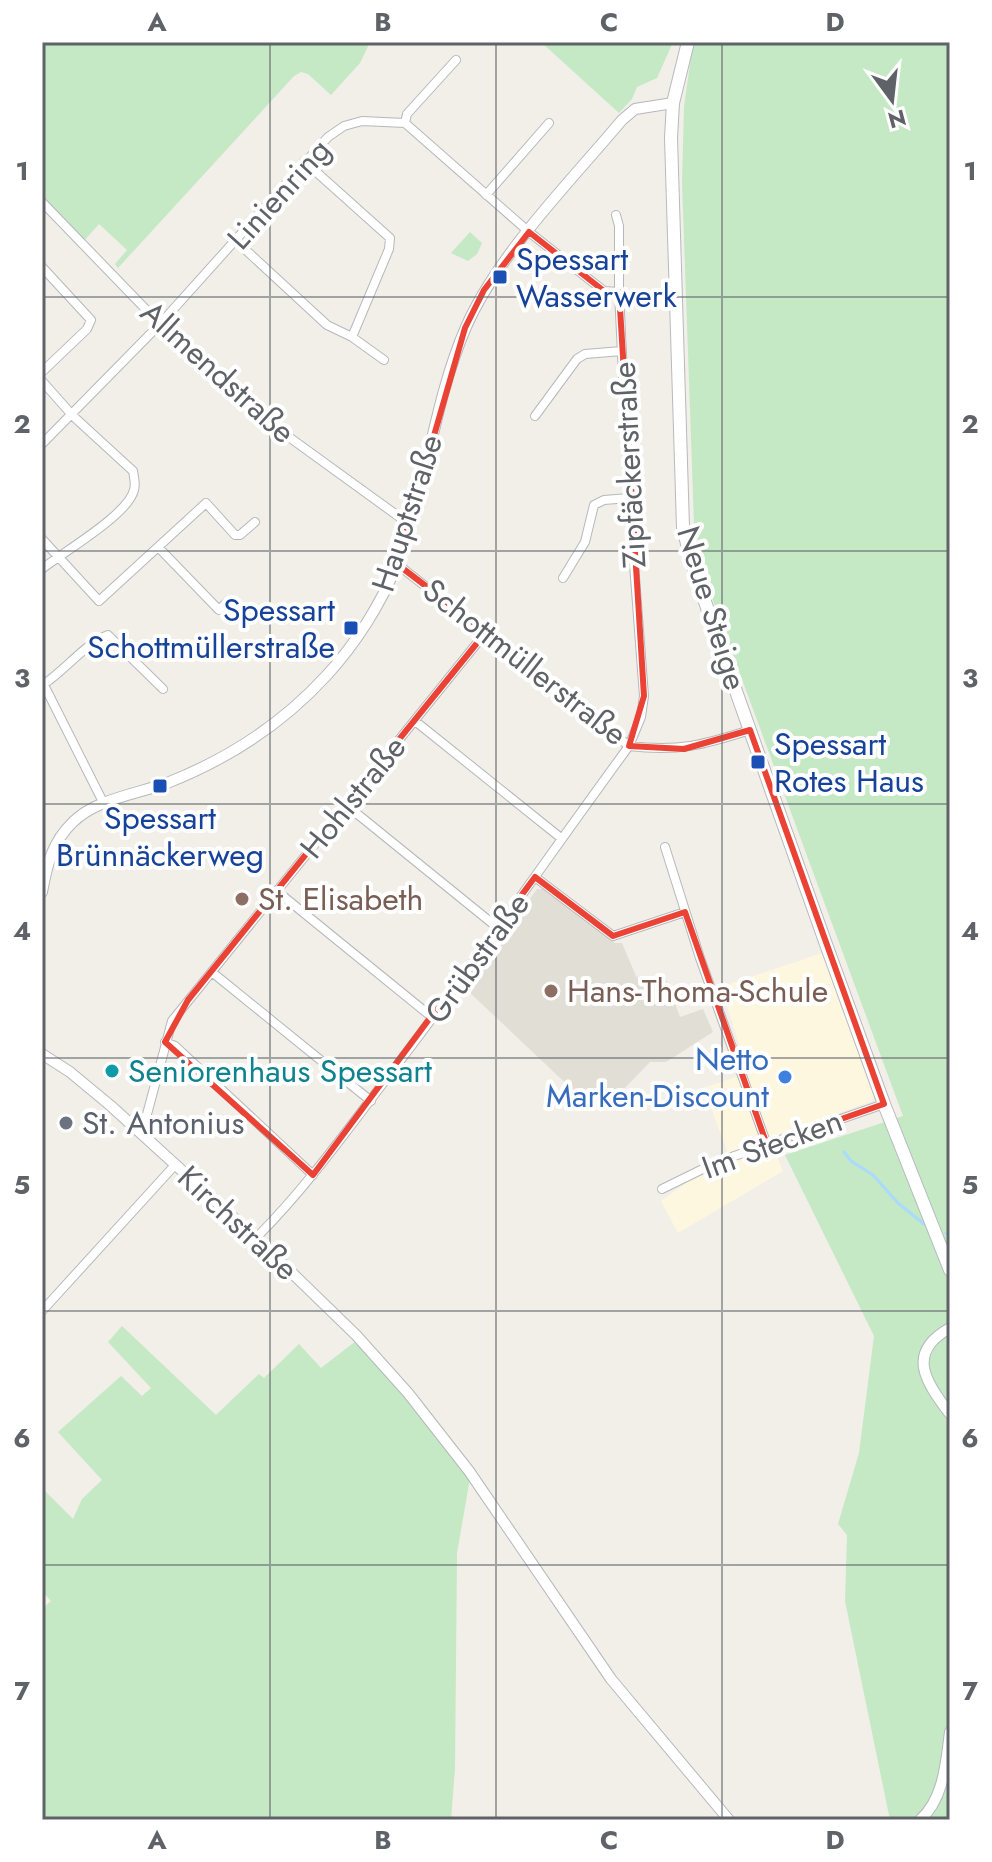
<svg xmlns="http://www.w3.org/2000/svg" width="992" height="1862" viewBox="0 0 992 1862" font-family="Jost,sans-serif">
  <style>
    .commercial { fill: #fef7e0 }
    .education { fill: #e1ded6 }
    .green { fill: #c5e8c5 }
    .lines { fill: none; stroke-linecap: round; stroke-linejoin: round }
    .stream { stroke: #aadaff; stroke-width: 3 }
    .minor-casing { stroke: #b5b8bc; stroke-width: 10 }
    .tertiary-casing { stroke: #b5b8bc; stroke-width: 12 }
    .secondary-casing { stroke: #b6babf; stroke-width: 14 }
    .minor { stroke: #fff; stroke-width: 8 }
    .tertiary { stroke: #fff; stroke-width: 10 }
    .secondary { stroke: #fff; stroke-width: 12 }
    .marked { fill: none; stroke: #ea4335; stroke-width: 6; stroke-linejoin: round }
    .grid { fill: none; stroke: #5f6368; stroke-width: 2; stroke-opacity: 0.55 }
    .transit-dot { fill: #1a4fb4; stroke: #fff; stroke-width: 3 }
    .education-dot { fill: #8d6e63; stroke: #fff; stroke-width: 3 }
    .culture-dot { fill: #0f9aa8; stroke: #fff; stroke-width: 3 }
    .shop-dot { fill: #3f7fe0; stroke: #fff; stroke-width: 3 }
    .worship-dot { fill: #6b7280; stroke: #fff; stroke-width: 3 }
    .labels { text-anchor: middle; stroke-width: 8; stroke-linejoin: round; paint-order: stroke }
    .street-label { font-size: 32px; fill: #5f6368; stroke: #fff }
    .transit-label { font-size: 32px; fill: #164399; stroke: #fff; text-anchor: start }
    .education-label { font-size: 32px; fill: #785e54; stroke: #fff; text-anchor: start }
    .shop-label { font-size: 32px; fill: #366cbe; stroke: #fff; text-anchor: end }
    .culture-label { font-size: 32px; fill: #0d838f; stroke: #fff; text-anchor: start }
    .worship-label { font-size: 32px; fill: #5b616d; stroke: #fff; text-anchor: start }
    .neatline { fill: none; stroke: #5f6368; stroke-width: 3 }
    .grid-label { font-size: 26px; text-anchor: middle; font-weight: bold; fill: #5f6368 }
  </style>
  <rect width="100%" height="100%" fill="#f1efe8"/>
  <path class="commercial" d="M822 953 874 1096 872 1101 769 1138 783 1171 678 1233 661 1201 689 1181 732 1164 711 1108 697 1090 748 1073 721 987Z"/>
  <path class="education" d="M537 889H543L615 943H622L636 976 642 982 664 974 680 1017 703 1009 713 1032 666 1062H650L619 1094 614 1090 594 1110 466 989Z"/>
  <path class="green" d="M42 42H370L360 63 331 95 308 74 301 72 294 76 118 268 115 264 127 250 99 224 83 242 42 199Z
    M541 42H673L657 78 637 87 632 99 619 113Z
    M693 42H950V1820H890L845 1601 847 1535 838 1524 859 1453 874 1336 785 1155 903 1116 695 552 682 182 684 107Z
    M470 232 482 243 477 254 468 261 451 253Z
    M122 1326 216 1415 259 1374 264 1378 299 1344 321 1368 356 1341 396 1384 470 1478 457 1553 455 1768 451 1820H42V1609L51 1601 42 1591V1531L46 1527 42 1523V1488L73 1519 82 1499 102 1480 58 1432 121 1376 142 1396 151 1388 108 1342Z"/>
  <g class="lines">
    <path class="stream" d="M844 1152 851 1161 873 1175 898 1203 924 1224
      M946 1233 950 1235"/>
    <g class="minor-casing">
      <path id="minor" d="M405 123 407 114 456 60
        M304 161 390 238 389 249 352 337
        M486 195 549 123
        M42 202 160 324 282 432 409 524
        M616 215 619 226V292
        M236 241 327 325 352 337 384 360
        M42 267 91 320 87 329 42 372
        M42 381 73 416 133 471C134 478 136 484 134 490 128 515 63 552 42 569
        M535 416 577 359 585 354 622 351
        M42 444 160 324 328 137 344 126 362 121 405 123 529 232 604 291 619 292 629 498 644 696 641 717 629 746C547 858 469 972 384 1082 343 1136 304 1190 256 1238
        M42 539 99 601 206 503 235 535H240L255 522
        M159 548 219 610 228 601
        M397 564 629 746C679 752 703 745 750 730
        M563 578 585 542 594 505 604 500 629 498
        M42 681 104 804
        M44 684C64 671 87 642 108 635L163 689
        M415 721 561 838
        M345 804 498 928
        M665 847 700 958 767 1145
        M535 877 613 936 685 912
        M278 892 433 1018
        M213 973 371 1101
        M165 1042 175 1046 313 1175
        M136 1128 146 1118 172 1021 486 632
        M662 1189 717 1162 884 1104
        M42 1311 175 1165"/>
    </g>
    <g class="tertiary-casing">
      <path id="tertiary" d="M42 892C47 865 52 842 73 822 96 799 137 794 167 783 228 759 282 724 326 676 355 645 381 604 397 564 427 488 433 403 466 327 498 254 571 181 622 120L635 109 673 103
        M42 1054 70 1072 111 1106 256 1238 356 1335 408 1393 469 1471 611 1679 729 1820
        M950 1328C905 1353 926 1382 950 1414
        M920 1820C944 1799 946 1762 950 1732"/>
    </g>
    <g class="secondary-casing">
      <path id="secondary" d="M688 42 673 103 671 138 683 527 690 556 716 635 827 947 884 1104 950 1270"/>
    </g>
    <use href="#minor" class="minor"/>
    <use href="#tertiary" class="tertiary"/>
    <use href="#secondary" class="secondary"/>
  </g>
  <path class="marked" d="M529 232 604 291 619 292 644 696 629 746 684 749 750 730 884 1104 767 1145 685 912 613 936 535 877 313 1175 165 1042 188 1000 486 632 397 564 465 328 484 290Z"/>
  <path class="grid" d="M270 42V1820M496 42V1820M722 42V1820M42 297H950M42 551H950M42 804H950M42 1058H950M42 1311H950M42 1565H950"/>
  <g class="transit-dot">
    <rect x="492" y="269" width="16" height="16" rx="4"/>
    <rect x="343" y="620" width="16" height="16" rx="4"/>
    <rect x="750" y="754" width="16" height="16" rx="4"/>
    <rect x="152" y="778" width="16" height="16" rx="4"/>
  </g>
  <g class="education-dot">
    <circle cx="242" cy="899" r="8"/>
    <circle cx="551" cy="991" r="8"/>
  </g>
  <circle class="culture-dot" cx="112" cy="1071" r="8"/>
  <circle class="shop-dot" cx="785" cy="1077" r="8"/>
  <circle class="worship-dot" cx="66" cy="1123" r="8"/>
  <g class="labels">
    <g class="street-label">
      <text transform="translate(279 194) rotate(-48)" y="11">Linienring</text>
      <text transform="translate(218 372) rotate(42)" y="11">Allmendstraße</text>
      <text transform="translate(629 465) rotate(-93)" y="11">Zipfäckerstraße</text>
      <text transform="translate(407 513) rotate(-72)" y="11">Hauptstraße</text>
      <text transform="translate(712 608) rotate(73)" y="11">Neue Steige</text>
      <text transform="translate(525 662) rotate(38)" y="11">Schottmüllerstraße</text>
      <text transform="translate(353 797) rotate(-51)" y="11">Hohlstraße</text>
      <text transform="translate(477 958) rotate(-54)" y="11">Grübstraße</text>
      <text transform="translate(772 1144) rotate(-20)" y="11">Im Stecken</text>
      <text transform="translate(238 1223) rotate(43)" y="11">Kirchstraße</text>
    </g>
    <g class="transit-label">
      <text x="516" y="270">Spessart<tspan x="516" dy="37">Wasserwerk</tspan></text>
      <text x="335" y="621" text-anchor="end">Spessart<tspan x="335" dy="37">Schottmüllerstraße</tspan></text>
      <text x="774" y="755">Spessart<tspan x="774" dy="37">Rotes Haus</tspan></text>
      <text x="160" y="829" text-anchor="middle">Spessart<tspan x="160" dy="37">Brünnäckerweg</tspan></text>
    </g>
    <g class="education-label">
      <text x="258" y="910">St. Elisabeth</text>
      <text x="567" y="1002">Hans-Thoma-Schule</text>
    </g>
    <g class="shop-label">
      <text x="769" y="1070">Netto<tspan x="769" dy="37">Marken-Discount</tspan></text>
    </g>
    <g class="culture-label">
      <text x="128" y="1082">Seniorenhaus Spessart</text>
    </g>
    <g class="worship-label">
      <text x="82" y="1134">St. Antonius</text>
    </g>
  </g>
  <rect width="992" height="1862" fill="none" stroke="#ffffff" stroke-width="88"/>
  <g transform="translate(892 100) rotate(165)" stroke="#ffffff" stroke-width="6" paint-order="stroke">
  <path d="M0-6L14 30L0 20L-14 30Z" fill="#5f6368"/>
  <text y="-12" font-size="22" font-weight="bold" text-anchor="middle" fill="#5f6368">N</text>
  </g>
  <rect x="44" y="44" width="904" height="1774" class="neatline"/>
  <g class="grid-label">
    <text x="157" y="31">A</text>
    <text x="383" y="31">B</text>
    <text x="609" y="31">C</text>
    <text x="835" y="31">D</text>
    <text x="22" y="180">1</text>
    <text x="970" y="180">1</text>
    <text x="22" y="433">2</text>
    <text x="970" y="433">2</text>
    <text x="22" y="687">3</text>
    <text x="970" y="687">3</text>
    <text x="22" y="940">4</text>
    <text x="970" y="940">4</text>
    <text x="22" y="1194">5</text>
    <text x="970" y="1194">5</text>
    <text x="22" y="1447">6</text>
    <text x="970" y="1447">6</text>
    <text x="22" y="1700">7</text>
    <text x="970" y="1700">7</text>
    <text x="157" y="1849">A</text>
    <text x="383" y="1849">B</text>
    <text x="609" y="1849">C</text>
    <text x="835" y="1849">D</text>
  </g>
</svg>
